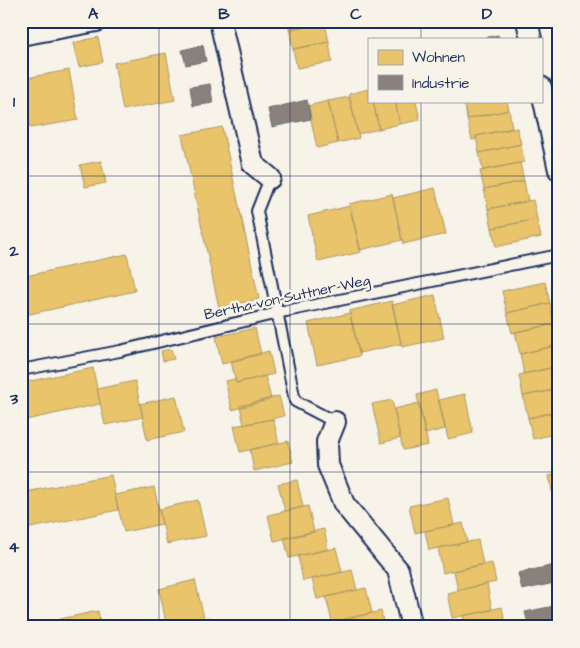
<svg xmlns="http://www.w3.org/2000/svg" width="580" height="648" viewBox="0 0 580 648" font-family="'Architects Daughter',sans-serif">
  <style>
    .homes { fill: #e9c46a; stroke: #ab9766 }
    .industry { fill: #8a817c; stroke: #696873 }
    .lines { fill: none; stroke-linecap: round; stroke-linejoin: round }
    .lane-casing { stroke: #1b2f5e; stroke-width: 14 }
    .street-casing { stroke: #1b2f5e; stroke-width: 24 }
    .lane { stroke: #f7f3e8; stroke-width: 10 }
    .street { stroke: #f7f3e8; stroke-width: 20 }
    .grid { fill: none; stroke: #1b2f5e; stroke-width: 1; stroke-opacity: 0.55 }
    .labels { text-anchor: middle; stroke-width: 5; stroke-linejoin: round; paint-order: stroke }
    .street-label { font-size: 15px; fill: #1b2f5e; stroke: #f7f3e8 }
    .neatline { fill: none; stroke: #1b2f5e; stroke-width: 2 }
    .grid-label { font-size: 16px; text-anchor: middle; font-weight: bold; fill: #1b2f5e }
  </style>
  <rect width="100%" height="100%" fill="#f7f3e8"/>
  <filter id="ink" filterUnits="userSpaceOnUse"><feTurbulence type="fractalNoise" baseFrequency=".02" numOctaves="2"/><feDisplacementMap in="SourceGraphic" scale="10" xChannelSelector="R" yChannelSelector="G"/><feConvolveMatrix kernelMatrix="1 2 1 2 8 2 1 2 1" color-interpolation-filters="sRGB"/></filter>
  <g filter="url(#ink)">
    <path class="homes" d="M288 21H325V23L289 29Z
      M325 23 329 42 293 49 289 29Z
      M98 37 103 62 79 67 73 43Z
      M329 42 332 62 297 68 293 49Z
      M166 53 175 100 123 110 114 63Z
      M69 70 78 120 30 128 21 79Z
      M369 89V101H373L379 129 358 134 349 94Z
      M349 97 359 138 338 143 328 101Z
      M328 101 338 143 317 148 308 106Z
      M373 101H395L400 124 379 129Z
      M395 101H416L420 120 400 124Z
      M464 101H507L509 110 467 119Z
      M509 110 512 128 476 136V139L472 140 467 119Z
      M222 127 259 299 219 308 182 135Z
      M517 128 521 144 479 153 476 136Z
      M521 144 524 162 483 170 479 153Z
      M101 161 106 183 85 187 80 165Z
      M520 163 524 181 484 189 480 171Z
      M524 181 528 201 488 209 484 189Z
      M435 188 446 234 403 244 393 198Z
      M392 194 402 240 360 250 349 204Z
      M533 200 537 219 492 228 488 209Z
      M350 206 361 252 318 262 308 216Z
      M537 219 541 237 496 247 492 228Z
      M127 254 135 291 21 316V277Z
      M545 282 550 303 507 313 502 291Z
      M435 295 444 338 402 347 392 305Z
      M392 301 401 344 359 353 349 311Z
      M550 303 554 324 512 333 507 313Z
      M350 313 360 356 317 365 308 323Z
      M558 323 559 345 520 354 515 332Z
      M255 328 261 354 222 364 216 337Z
      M559 345V366L524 374 520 354Z
      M171 349 174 359 163 361 161 351Z
      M269 351 274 374 236 383 231 361Z
      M559 366V389L523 396 519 375Z
      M93 368 100 404 21 421V383Z
      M265 376 271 399 232 410 225 381 235 379 236 383Z
      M135 381 143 417 105 425 97 389Z
      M559 389V411L528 418 523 396Z
      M436 390 445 429 425 434 417 395Z
      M465 394 473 433 448 439 439 400Z
      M176 396 184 432 147 440 140 404Z
      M279 396 284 416 244 425 240 406Z
      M392 400 400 438 381 443 372 404Z
      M419 403 428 445 403 450 394 409Z
      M559 411V433L533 439 528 418Z
      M273 419 279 443 240 452 234 426Z
      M288 441 293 462 254 471 250 450Z
      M559 474V504L555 505 549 476Z
      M111 475 118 510 21 530V493Z
      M297 480 303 507 285 511 278 484Z
      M154 487 162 524 124 532 115 495Z
      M448 498 454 525 415 533 409 506Z
      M198 500 206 536 167 544 159 509Z
      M559 504V524L555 505Z
      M308 506 314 532 274 541 268 515Z
      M463 523 467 542 429 550 425 531Z
      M324 529 328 549 289 558 284 538Z
      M478 540 483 564 443 573 438 548Z
      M336 548 342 572 303 581 298 556Z
      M492 563 496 582 458 590 454 571Z
      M352 570 357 590 317 599 312 579Z
      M195 580 204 618 167 627 159 589Z
      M487 584 492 610 452 618 447 593Z
      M366 588 372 613 332 622 326 597Z
      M502 607 506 627H465L463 616Z
      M98 611 101 627H61L60 619Z
      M381 611 384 627H343L341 620Z
      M211 617 213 627H176V625Z"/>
    <path class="industry" d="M419 21H455L420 26Z
      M498 35 499 39H479Z
      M203 45 206 61 186 65 182 50Z
      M210 84 213 103 193 106 190 87Z
      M307 100 311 119 272 127 268 109Z
      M559 564V582L522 590 518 573Z
      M559 605V624L529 627 525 612Z
      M27 619 29 627H21V620Z"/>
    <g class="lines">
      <g class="lane-casing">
        <path id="lane" d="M270 178 257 211 295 401 335 422
          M21 370 120 351 286 311 559 255"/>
      </g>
      <g class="street-casing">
        <path id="street" d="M220 21 253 164 270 178
          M527 21 531 39
          M21 35 97 21
          M541 87 559 170
          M335 422 327 442 328 465 344 504 398 570 412 627"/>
      </g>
      <use href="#lane" class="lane"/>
      <use href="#street" class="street"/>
    </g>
  </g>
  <path class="grid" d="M159 21V627M290 21V627M421 21V39M421 101V627M21 176H559M21 324H559M21 472H559"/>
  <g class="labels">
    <g class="street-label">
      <text transform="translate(287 297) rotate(-12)" y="5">Bertha-von-Suttner-Weg</text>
    </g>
  </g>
  <rect width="580" height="648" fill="none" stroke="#f7f3e8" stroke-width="55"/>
  <rect x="368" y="38" width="175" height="65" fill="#f7f3e8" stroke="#9fa5b1"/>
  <rect x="378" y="50" width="25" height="15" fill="#e9c46a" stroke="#9fa5b1"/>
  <text x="412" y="62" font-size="15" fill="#1b2f5e">Wohnen</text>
  <rect x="378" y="75" width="25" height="15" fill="#8a817c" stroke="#9fa5b1"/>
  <text x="412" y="88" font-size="15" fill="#1b2f5e">Industrie</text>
  <rect x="28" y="28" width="524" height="592" class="neatline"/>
  <g class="grid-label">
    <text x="93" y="19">A</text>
    <text x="224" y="19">B</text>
    <text x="356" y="19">C</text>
    <text x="487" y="19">D</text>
    <text x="14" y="107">1</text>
    <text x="14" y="256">2</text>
    <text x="14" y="404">3</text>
    <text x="14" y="552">4</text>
  </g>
</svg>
